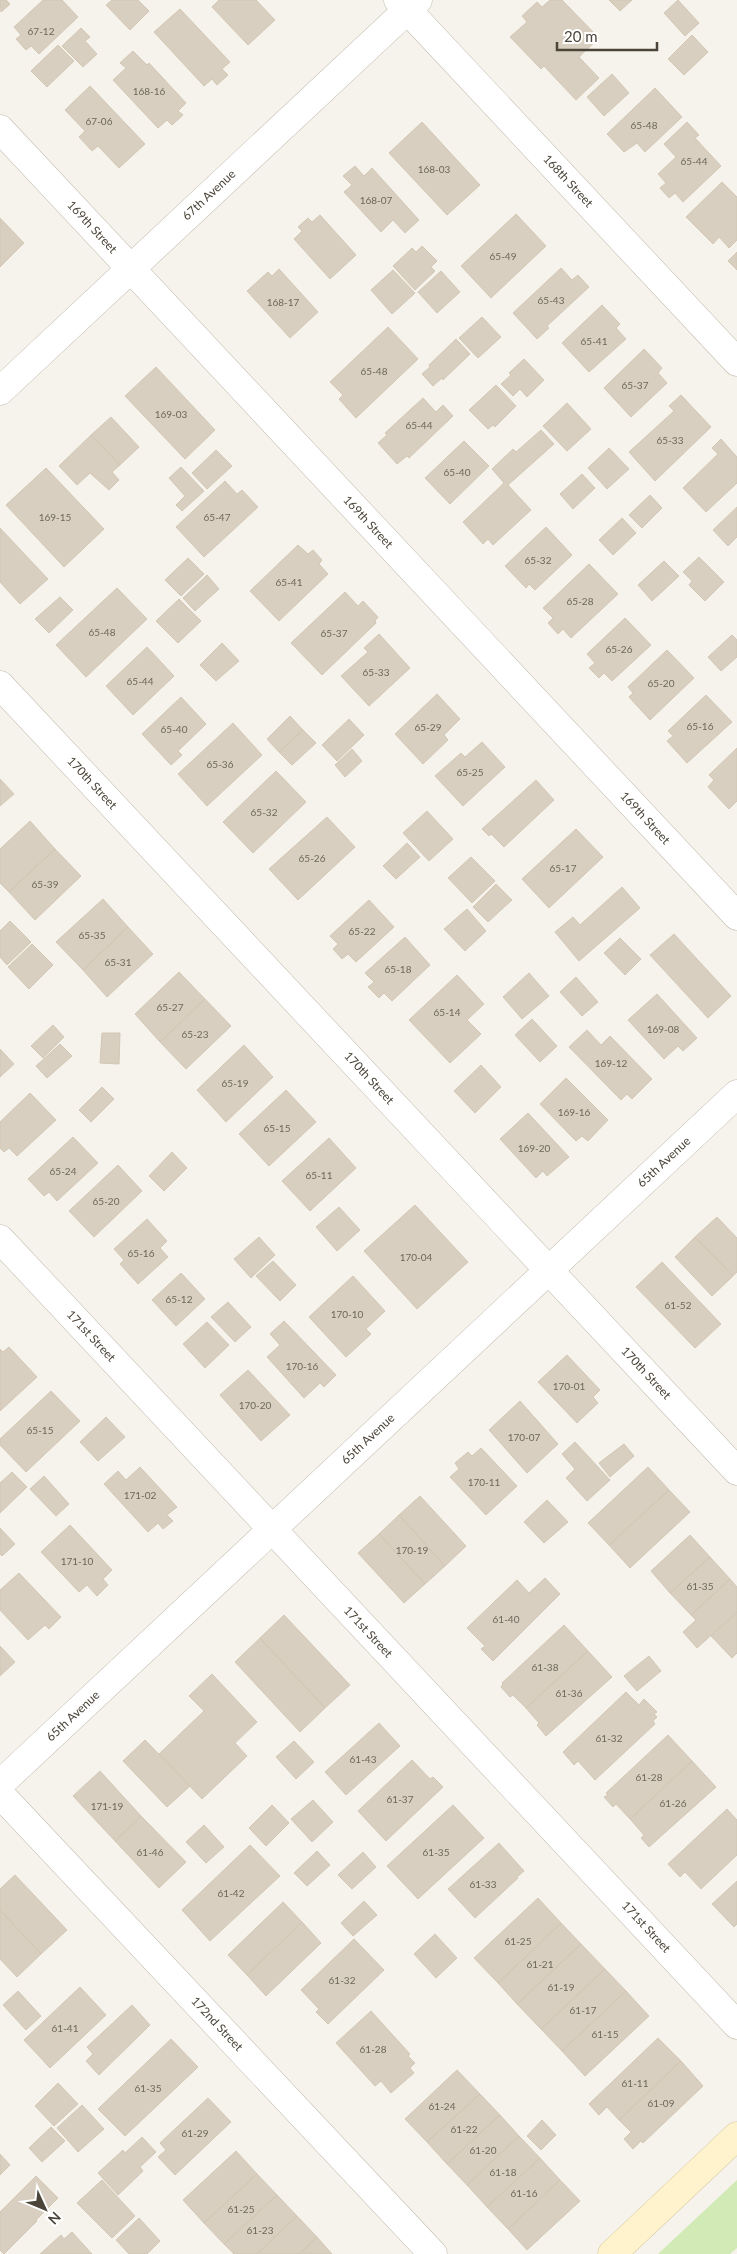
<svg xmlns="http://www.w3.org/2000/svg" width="737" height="2254" viewBox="0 0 737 2254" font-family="Lato,sans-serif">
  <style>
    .green { fill: #d2eab5 }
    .building { fill: #d8cfc1; stroke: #d3c7b4 }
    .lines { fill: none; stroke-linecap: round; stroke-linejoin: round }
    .street-casing { stroke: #c2bbae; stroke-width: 29 }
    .secondary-casing { stroke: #d6c79b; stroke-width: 29 }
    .street { stroke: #fff; stroke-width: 28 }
    .secondary { stroke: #fff3cd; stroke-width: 28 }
    .labels { text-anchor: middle; stroke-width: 5; stroke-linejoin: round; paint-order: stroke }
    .number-label { font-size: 10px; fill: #6e675b }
    .street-label { font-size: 12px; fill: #4b4439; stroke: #fff }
  </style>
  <rect width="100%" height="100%" fill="#f6f3ec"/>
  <path class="green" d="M737 2180V2248L730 2254H658Z"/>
  <path class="building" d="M0 0H6L10 4 1 12Z
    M43 0H62L78 17 39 54 31 46 26 50 16 39 21 35 14 27Z
    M112 0H138L149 11 130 30 106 5Z
    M219 0H256L275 20 248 45 212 7Z
    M550 0H562L599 38 579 57 599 78 576 100 544 66 541 69 510 37 527 22 522 16 537 2 542 7Z
    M609 0H632L620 11Z
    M678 0 699 23 685 36 664 13Z
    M180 9 230 62 222 69 228 75 217 85 212 79 204 86 154 32Z
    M81 28 90 37 85 41 97 54 83 67 62 46Z
    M692 35 708 52 684 75 668 59Z
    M58 45 74 61 47 87 31 71Z
    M133 51 147 65 149 63 186 103 178 111 183 115 172 125 167 120 158 128 113 80 126 68 120 63Z
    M612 74 629 93 604 116 587 97Z
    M90 86 145 144 119 168 98 146 92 151 79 137 85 131 65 110Z
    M655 88 682 117 645 152 637 143 624 152 607 134Z
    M422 122 480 185 447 215 389 153Z
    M687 122 699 135 695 138 721 166 683 202 675 193 669 198 660 188 666 183 658 174 676 157 664 144Z
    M355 166 364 176 372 168 419 220 405 233 393 220 381 232 344 192 352 185 343 176Z
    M722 182 737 197V240L729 248 719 237 713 244 686 217Z
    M516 214 546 246 491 298 461 266Z
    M320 215 356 255 330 279 294 239 302 231 298 227 308 218 312 222Z
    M0 218 24 243 0 267Z
    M422 246 437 261 431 267 435 271 415 290 393 266 412 248 416 252Z
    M737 252V270L728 261Z
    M561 268 572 280 578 275 589 287 547 326 549 328 537 339 513 313Z
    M279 269 318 312 290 338 247 291 268 272 272 276Z
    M393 270 415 293 392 314 371 290Z
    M441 271 460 292 437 313 418 292Z
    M602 305 620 324 616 328 626 339 589 372 562 343Z
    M482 317 501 337 478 358 459 338Z
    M388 327 418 359 356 418 339 399 343 395 330 382Z
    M456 339 470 354 443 380 442 378 433 386 422 374 430 367 429 365Z
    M644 349 662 368 658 373 667 383 631 417 604 388Z
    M524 359 544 380 527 397 520 389 513 396 501 384 511 375 509 373Z
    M156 367 215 430 185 459 125 396Z
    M496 385 516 406 495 427 493 425 488 429 469 410Z
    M681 395 711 427 655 481 629 452 674 411 669 406Z
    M423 398 436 412 443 405 453 416 409 458 407 456 397 464 378 443 387 435 385 433Z
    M567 403 591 429 567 451 543 426Z
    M111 417 139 447 120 465 91 435Z
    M541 430 554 444 508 485 531 510 493 545 488 539 483 544 463 522 504 483 492 469 513 449 516 452Z
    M91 435 120 465 112 472 119 480 109 490 90 473 77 485 59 466Z
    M721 439 737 457V483L706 512 683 488 718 454 712 448Z
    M464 441 489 466 450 504 425 478Z
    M609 448 629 469 607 489 588 468Z
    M216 450 232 466 207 489 192 473Z
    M181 467 204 491 182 511 176 505 185 496 169 478Z
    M46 468 104 529 64 567 6 505Z
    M582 474 595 488 573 509 560 494Z
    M225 481 237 494 242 490 258 507 204 557 176 527Z
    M650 495 662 508 642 528 629 515Z
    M737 507V537L728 546 713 530Z
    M622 518 636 533 613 555 599 540Z
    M546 527 572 555 535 590 529 584 526 588 505 566Z
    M0 528 48 579 20 604 0 582Z
    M298 545 308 554 313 550 322 560 319 564 328 574 279 621 250 591Z
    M699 557 724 582 705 601 689 585 692 581 683 572Z
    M188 558 204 574 181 596 165 580Z
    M664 561 679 576 652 601 638 585Z
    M589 564 618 594 571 638 563 629 558 634 548 623 553 618 543 608Z
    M207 575 219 589 195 611 183 598Z
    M117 588 147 619 86 677 56 645Z
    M345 592 358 606 363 601 378 617 375 621 376 623 322 675 291 643Z
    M60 597 73 610 49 633 35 619Z
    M179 599 201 621 178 643 156 621Z
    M625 618 651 645 612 681 604 673 599 678 589 668 595 663 587 654Z
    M379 634 410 668 369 706 341 676 368 652 364 648Z
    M732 635 737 640V657L721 671 708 657Z
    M222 643 239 661 216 681 200 665Z
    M147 647 174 676 133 715 106 686Z
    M667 650 694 678 650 720 629 697 633 693 628 687Z
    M437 694 460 719 444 735 448 740 423 764 395 734Z
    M706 695 732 722 687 763 667 741 673 736 668 731Z
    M181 697 206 724 178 751 182 755 171 765 142 734Z
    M290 716 303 730 279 752 267 739Z
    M349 719 364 735 337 761 322 745Z
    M233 723 262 755 207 806 178 774Z
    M303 730 316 743 292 765 279 752Z
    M482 742 505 767 463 806 435 776 461 753 465 757Z
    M737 748V801L729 809 708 787 714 780 709 775Z
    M352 749 362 761 345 777 335 765Z
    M276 771 306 802 253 853 223 822Z
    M0 779 14 794 0 806Z
    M536 780 554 800 504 847 491 834 489 836 482 829Z
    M427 811 453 839 429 861 403 833Z
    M327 817 355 847 298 900 269 869Z
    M30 821 55 849 9 892 0 883V849Z
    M576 829 603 857 549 908 522 879Z
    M407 843 420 857 396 879 383 866Z
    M55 849 81 876 35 920 9 892Z
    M471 857 495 881 472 903 448 878Z
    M496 884 512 900 488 922 473 907Z
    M622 887 640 908 579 961 555 932 573 917 580 925Z
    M103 899 128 927 83 970 56 942Z
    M369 900 394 927 356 962 348 954 342 959 333 949 338 944 330 936Z
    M467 909 486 931 465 951 444 929Z
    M10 921 31 942 7 965 0 957V931Z
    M128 927 153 954 107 997 83 970Z
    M674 934 731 996 708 1018 650 955Z
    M405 937 430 965 392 1001 384 993 379 998 368 987 374 982 365 973Z
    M620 938 641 959 625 975 604 953Z
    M32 944 53 965 29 989 8 967Z
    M179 972 205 999 160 1042 135 1014Z
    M529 973 549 996 522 1019 503 997Z
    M457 975 484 1004 467 1020 481 1034 450 1063 409 1020Z
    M576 977 598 1002 582 1016 560 992Z
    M657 994 697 1038 683 1051 678 1046 664 1059 628 1020Z
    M205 999 231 1026 186 1069 160 1042Z
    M532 1019 557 1046 540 1062 515 1035Z
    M53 1025 64 1037 43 1058 31 1046Z
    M587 1030 601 1045 610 1036 652 1079 632 1099 627 1094 621 1100 569 1047Z
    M102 1033H120L119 1064 100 1063Z
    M60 1044 72 1056 47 1078 36 1066Z
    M244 1045 273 1077 226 1122 197 1090Z
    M0 1049 14 1064 0 1077Z
    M481 1065 501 1087 475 1113 454 1091Z
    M566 1078 608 1120 588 1141 582 1136 576 1141 540 1104Z
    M102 1087 114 1099 91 1122 79 1110Z
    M286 1090 316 1122 269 1166 239 1134Z
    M30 1093 56 1120 17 1156 9 1148 4 1152 0 1148V1122Z
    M528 1113 569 1157 547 1176 543 1171 536 1178 500 1139Z
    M73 1137 98 1163 57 1201 49 1192 44 1196 28 1179Z
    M329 1138 356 1168 310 1211 282 1181Z
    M172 1152 187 1168 164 1191 149 1176Z
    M118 1165 142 1191 94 1237 69 1211Z
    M415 1205 468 1262 417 1309 364 1251Z
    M339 1207 360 1230 337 1251 316 1227Z
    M717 1217 737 1238V1272L733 1276 695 1237Z
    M147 1219 167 1241 160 1248 168 1257 138 1284 120 1264 124 1260 114 1249Z
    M259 1237 275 1255 251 1278 234 1259Z
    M695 1237 733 1276 712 1296 675 1257Z
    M273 1261 296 1285 280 1301 256 1276Z
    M662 1262 721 1324 695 1348 636 1287Z
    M181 1273 205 1299 176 1326 152 1300Z
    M353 1276 385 1311 366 1329 371 1334 346 1357 309 1317Z
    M228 1302 251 1327 235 1342 211 1317Z
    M284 1321 336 1375 324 1387 320 1383 304 1398 267 1357 280 1345 270 1334Z
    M207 1322 229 1345 205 1368 183 1344Z
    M9 1347 37 1377 0 1411V1349L3 1352Z
    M567 1355 600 1390 593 1397 598 1403 577 1423 538 1382Z
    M248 1370 290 1415 261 1441 220 1395Z
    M51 1391 80 1421 26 1472 0 1445V1439Z
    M520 1401 558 1444 527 1473 489 1430Z
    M106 1417 125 1437 98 1461 80 1442Z
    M575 1442 610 1480 587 1501 566 1478 575 1469 562 1454Z
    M624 1444 634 1456 610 1477 599 1463Z
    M481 1448 517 1486 486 1515 450 1477 459 1469 455 1463 468 1452 472 1456Z
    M140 1467 177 1507 167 1515 173 1521 163 1529 158 1523 148 1532 104 1484 118 1471 126 1480Z
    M648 1467 669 1490 609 1545 588 1523Z
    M12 1472 27 1487 0 1513V1483Z
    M44 1476 69 1504 56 1516 30 1489Z
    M669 1490 690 1512 630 1568 609 1545Z
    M420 1496 466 1546 445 1566 399 1515Z
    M547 1500 568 1522 544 1543 524 1522Z
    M399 1515 445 1566 425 1584 379 1534Z
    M70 1525 112 1570 103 1579 108 1585 97 1596 87 1585 79 1592 41 1552Z
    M0 1528 15 1544 2 1556 0 1554Z
    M379 1534 425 1584 404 1603 358 1553Z
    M690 1535 710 1557 670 1593 651 1571Z
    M710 1557 730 1579 691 1615 670 1593Z
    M19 1573 61 1617 49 1629 45 1625 28 1640 0 1610V1590Z
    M545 1578 560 1594 493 1661 481 1649 485 1646 467 1628 517 1580 529 1593Z
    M730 1579 737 1587V1612L697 1648 683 1632 696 1620 691 1615Z
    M737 1612V1653L732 1658 711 1636Z
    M284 1615 350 1685 325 1708 260 1638Z
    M564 1625 588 1651 526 1708 513 1695 510 1697 501 1687 503 1684 502 1683Z
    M260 1638 325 1708 300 1732 235 1662Z
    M0 1646 15 1662 0 1676Z
    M588 1651 612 1677 546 1736 537 1725 539 1723 526 1708Z
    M649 1656 661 1671 637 1691 624 1676Z
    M212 1674 257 1722 235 1743 247 1756 202 1799 159 1754 204 1711 189 1696Z
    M626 1692 639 1705 644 1699 657 1712 654 1714 657 1717 653 1721 655 1724 595 1780 578 1761 574 1765 563 1752Z
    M379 1723 400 1746 346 1795 325 1772Z
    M668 1735 692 1761 630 1819 616 1804 613 1807 604 1797 608 1795 606 1793Z
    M145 1740 190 1786 167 1807 123 1761Z
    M294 1741 314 1762 296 1779 276 1757Z
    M412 1760 430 1779 433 1777 443 1787 386 1841 358 1811Z
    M692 1761 716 1787 649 1847 641 1838 644 1835 630 1819Z
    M100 1771 141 1816 115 1841 73 1796Z
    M313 1800 333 1822 312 1842 291 1819Z
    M272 1805 289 1823 266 1846 249 1828Z
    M453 1805 484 1838 418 1899 387 1866Z
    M727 1809 737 1820V1855L701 1889 685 1872 680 1877 668 1864Z
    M141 1816 186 1862 159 1888 115 1841Z
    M204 1825 224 1847 206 1863 186 1842Z
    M499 1843 524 1871 517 1877 518 1878 475 1918 448 1889Z
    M250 1845 280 1876 210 1941 182 1910Z
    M317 1851 330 1865 307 1886 294 1873Z
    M363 1852 376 1867 352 1889 338 1875Z
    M15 1875 67 1930 41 1954 0 1910V1889Z
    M737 1881V1924L734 1927 712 1904Z
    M538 1898 561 1923 498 1983 474 1958Z
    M364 1901 377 1915 353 1936 341 1923Z
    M283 1902 302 1922 247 1975 228 1955Z
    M0 1910 41 1954 17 1977 0 1959Z
    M302 1922 321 1943 266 1996 247 1975Z
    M561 1923 581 1944 517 2004 498 1983Z
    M435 1934 457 1958 436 1978 414 1954Z
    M354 1939 384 1970 328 2024 316 2012 319 2009 301 1990Z
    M581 1944 605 1969 541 2029 517 2004Z
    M605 1969 626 1991 562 2051 541 2029Z
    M80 1987 106 2015 50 2068 24 2040Z
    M18 1991 41 2016 26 2030 3 2005Z
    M626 1991 649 2016 585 2076 562 2051Z
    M132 2005 150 2025 99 2075 86 2061 93 2054 87 2047Z
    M371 2011 410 2054 408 2056 415 2063 410 2068 414 2073 391 2093 381 2081 375 2086 336 2043Z
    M658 2038 681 2061 619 2120 607 2107 599 2115 589 2104Z
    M171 2039 198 2067 125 2136 98 2109Z
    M681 2061 703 2086 643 2143 641 2141 633 2149 624 2139 631 2132 619 2120Z
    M457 2070 480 2094 427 2142 405 2119Z
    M58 2083 78 2104 54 2126 35 2106Z
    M480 2094 500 2115 447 2164 427 2142Z
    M208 2098 231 2122 175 2175 158 2157 166 2150 160 2143Z
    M82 2105 104 2129 78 2152 57 2128Z
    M500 2115 519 2136 467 2185 447 2164Z
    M542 2120 556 2135 541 2150 527 2136Z
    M51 2127 65 2141 42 2162 29 2148Z
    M519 2136 540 2158 487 2207 467 2185Z
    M142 2137 156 2152 140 2167 143 2171 118 2195 98 2173 123 2150 125 2153Z
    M236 2151 257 2174 204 2223 183 2200Z
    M0 2154 10 2165 0 2175Z
    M540 2158 560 2180 508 2229 487 2207Z
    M257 2174 277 2195 224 2244 204 2223Z
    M36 2176 58 2198 36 2220 37 2221 4 2254 0 2250V2212Z
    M102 2180 135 2216 112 2238 77 2203Z
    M560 2180 580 2201 527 2250 508 2229Z
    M277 2195 297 2216 257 2254H234L224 2244Z
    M297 2216 317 2237 299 2254H257Z
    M139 2218 160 2241 147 2254H129L116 2240Z
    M72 2232 92 2254H40L61 2235 64 2239Z
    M317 2237 332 2254H299Z"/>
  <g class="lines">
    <g class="street-casing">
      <path id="street" d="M398 0 737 362
        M0 129 737 916
        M0 391 418 0
        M0 685 737 1471
        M0 1239 737 2025
        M0 1784 737 1094
        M0 1794 433 2254"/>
    </g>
    <g class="secondary-casing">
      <path id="secondary" d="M612 2254 737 2136"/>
    </g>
    <use href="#street" class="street"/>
    <use href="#secondary" class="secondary"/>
  </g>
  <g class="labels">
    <g class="number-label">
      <text x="41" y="35">67-12</text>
      <text x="149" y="95">168-16</text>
      <text x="99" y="125">67-06</text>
      <text x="644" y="129">65-48</text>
      <text x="694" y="165">65-44</text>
      <text x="434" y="173">168-03</text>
      <text x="376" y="204">168-07</text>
      <text x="503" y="260">65-49</text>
      <text x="551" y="304">65-43</text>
      <text x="283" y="306">168-17</text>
      <text x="594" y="345">65-41</text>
      <text x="374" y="375">65-48</text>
      <text x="635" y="389">65-37</text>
      <text x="171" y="418">169-03</text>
      <text x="419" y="429">65-44</text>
      <text x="670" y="444">65-33</text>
      <text x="457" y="476">65-40</text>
      <text x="55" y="521">169-15</text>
      <text x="217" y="521">65-47</text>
      <text x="538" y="564">65-32</text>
      <text x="289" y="586">65-41</text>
      <text x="580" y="605">65-28</text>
      <text x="102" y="636">65-48</text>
      <text x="334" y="637">65-37</text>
      <text x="619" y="653">65-26</text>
      <text x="376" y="676">65-33</text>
      <text x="140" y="685">65-44</text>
      <text x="661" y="687">65-20</text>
      <text x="700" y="730">65-16</text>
      <text x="428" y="731">65-29</text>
      <text x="174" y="733">65-40</text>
      <text x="220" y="768">65-36</text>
      <text x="470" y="776">65-25</text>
      <text x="264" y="816">65-32</text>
      <text x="312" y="862">65-26</text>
      <text x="563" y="872">65-17</text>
      <text x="45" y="888">65-39</text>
      <text x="362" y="935">65-22</text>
      <text x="92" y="939">65-35</text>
      <text x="118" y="966">65-31</text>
      <text x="398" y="973">65-18</text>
      <text x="170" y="1011">65-27</text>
      <text x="447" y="1016">65-14</text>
      <text x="663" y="1033">169-08</text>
      <text x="195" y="1038">65-23</text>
      <text x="611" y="1067">169-12</text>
      <text x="235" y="1087">65-19</text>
      <text x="574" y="1116">169-16</text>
      <text x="277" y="1132">65-15</text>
      <text x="534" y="1152">169-20</text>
      <text x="63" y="1175">65-24</text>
      <text x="319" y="1179">65-11</text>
      <text x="106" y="1205">65-20</text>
      <text x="141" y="1257">65-16</text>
      <text x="416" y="1261">170-04</text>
      <text x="179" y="1303">65-12</text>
      <text x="678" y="1309">61-52</text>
      <text x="347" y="1318">170-10</text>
      <text x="302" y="1370">170-16</text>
      <text x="569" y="1390">170-01</text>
      <text x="255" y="1409">170-20</text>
      <text x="40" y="1434">65-15</text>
      <text x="524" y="1441">170-07</text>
      <text x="484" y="1486">170-11</text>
      <text x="140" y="1499">171-02</text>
      <text x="412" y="1554">170-19</text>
      <text x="77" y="1565">171-10</text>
      <text x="700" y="1590">61-35</text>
      <text x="506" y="1623">61-40</text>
      <text x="545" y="1671">61-38</text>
      <text x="569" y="1697">61-36</text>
      <text x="609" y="1742">61-32</text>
      <text x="363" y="1763">61-43</text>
      <text x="649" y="1781">61-28</text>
      <text x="400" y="1803">61-37</text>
      <text x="673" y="1807">61-26</text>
      <text x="107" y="1810">171-19</text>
      <text x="150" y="1856">61-46</text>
      <text x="436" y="1856">61-35</text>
      <text x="483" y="1888">61-33</text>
      <text x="231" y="1897">61-42</text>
      <text x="518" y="1945">61-25</text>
      <text x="540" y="1968">61-21</text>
      <text x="342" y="1984">61-32</text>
      <text x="561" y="1991">61-19</text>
      <text x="583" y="2014">61-17</text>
      <text x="65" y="2032">61-41</text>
      <text x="605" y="2038">61-15</text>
      <text x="373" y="2053">61-28</text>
      <text x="635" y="2087">61-11</text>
      <text x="148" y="2092">61-35</text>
      <text x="661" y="2107">61-09</text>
      <text x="442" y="2110">61-24</text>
      <text x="464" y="2133">61-22</text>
      <text x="195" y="2137">61-29</text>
      <text x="483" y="2154">61-20</text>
      <text x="503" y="2176">61-18</text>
      <text x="524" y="2197">61-16</text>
      <text x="241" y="2213">61-25</text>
      <text x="260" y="2234">61-23</text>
    </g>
    <g class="street-label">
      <text transform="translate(568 181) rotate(47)" y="4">168th Street</text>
      <text transform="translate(209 195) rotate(-43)" y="4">67th Avenue</text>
      <text transform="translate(92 227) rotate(47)" y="4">169th Street</text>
      <text transform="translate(368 522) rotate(47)" y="4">169th Street</text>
      <text transform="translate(92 783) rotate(47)" y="4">170th Street</text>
      <text transform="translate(645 818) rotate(47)" y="4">169th Street</text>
      <text transform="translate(369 1078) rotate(47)" y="4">170th Street</text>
      <text transform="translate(664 1162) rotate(-43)" y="4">65th Avenue</text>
      <text transform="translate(91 1336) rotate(47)" y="4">171st Street</text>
      <text transform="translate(646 1373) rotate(47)" y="4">170th Street</text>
      <text transform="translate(368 1439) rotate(-43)" y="4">65th Avenue</text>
      <text transform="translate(368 1632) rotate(47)" y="4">171st Street</text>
      <text transform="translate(73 1716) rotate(-43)" y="4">65th Avenue</text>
      <text transform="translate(646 1927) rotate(47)" y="4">171st Street</text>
      <text transform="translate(217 2024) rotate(47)" y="4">172nd Street</text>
    </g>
  </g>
  <g transform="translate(45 2209) rotate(134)" stroke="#ffffff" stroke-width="4" paint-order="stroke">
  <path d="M0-4L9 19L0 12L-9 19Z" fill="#4b4439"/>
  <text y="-8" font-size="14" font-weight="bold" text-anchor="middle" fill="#4b4439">N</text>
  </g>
  <path d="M557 42v8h100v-8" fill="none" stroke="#4b4439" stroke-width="2.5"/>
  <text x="564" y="42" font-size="15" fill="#4b4439" stroke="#ffffff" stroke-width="4" paint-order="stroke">20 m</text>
</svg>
